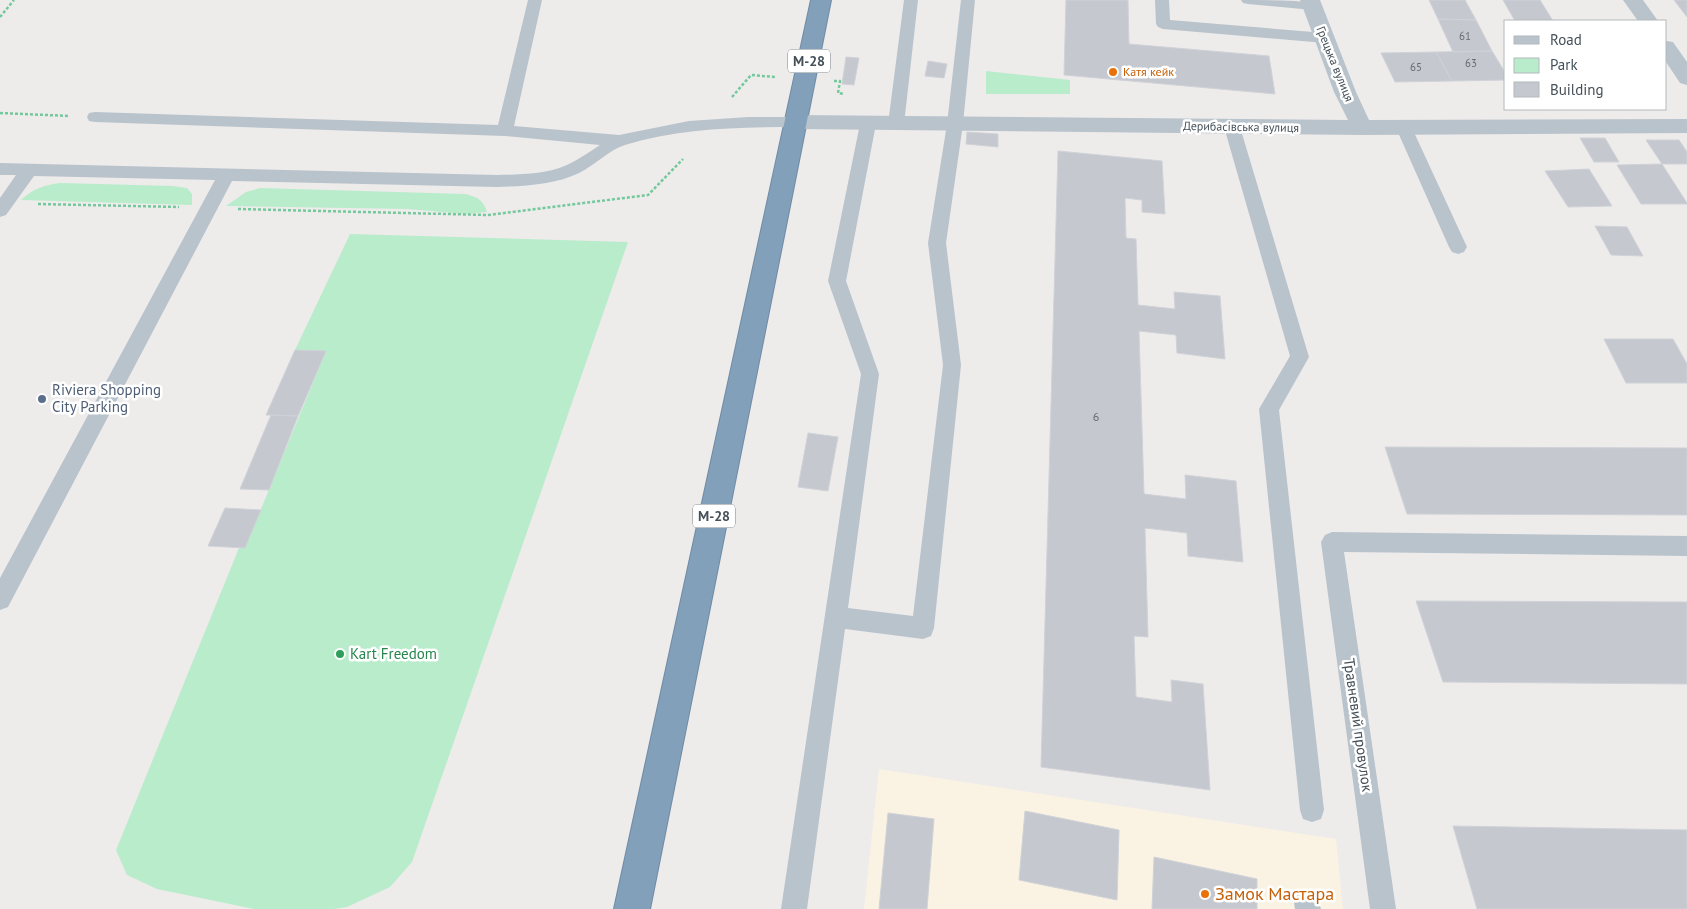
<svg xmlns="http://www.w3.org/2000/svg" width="1687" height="909" viewBox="0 0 1687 909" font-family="'PT Sans',sans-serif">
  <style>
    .commercial { fill: #faf3e3 }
    .green { fill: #b9eccb }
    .building { fill: #c5c8ce; stroke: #cfd2d7 }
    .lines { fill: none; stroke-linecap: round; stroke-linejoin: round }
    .highway-casing { stroke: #6f8ba5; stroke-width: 2 }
    .path { stroke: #72c99b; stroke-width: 2.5; stroke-dasharray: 3 2; stroke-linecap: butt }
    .lane { fill: #b9c3cb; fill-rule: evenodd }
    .street { fill: #b9c3cb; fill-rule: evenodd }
    .highway { fill: #83a0ba; fill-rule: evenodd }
    .food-dot { fill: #e8710a; stroke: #fff; stroke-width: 2 }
    .service-dot { fill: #5c6f8a; stroke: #fff; stroke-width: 2 }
    .leisure-dot { fill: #2e9e5b; stroke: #fff; stroke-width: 2 }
    .labels { text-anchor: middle; stroke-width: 5; stroke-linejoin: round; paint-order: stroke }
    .far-number-label { font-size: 11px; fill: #646d76 }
    .far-street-label { font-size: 12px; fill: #444f58; stroke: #fff }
    .far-food-label { font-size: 12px; fill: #c56008; stroke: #fff; text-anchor: start }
    .number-label { font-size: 12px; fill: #646d76 }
    .shield { fill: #fff; stroke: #7c848a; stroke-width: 1 }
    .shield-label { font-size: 14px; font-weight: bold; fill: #444f58 }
    .service-label { font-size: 15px; fill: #4e5e75; stroke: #fff; text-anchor: start }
    .leisure-label { font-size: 15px; fill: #27864d; stroke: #fff; text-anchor: start }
    .street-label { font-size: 15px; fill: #444f58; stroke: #fff }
    .near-food-label { font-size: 18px; fill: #c56008; stroke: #fff; text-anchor: start }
  </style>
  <rect width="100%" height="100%" fill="#eeebeb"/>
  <path class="commercial" d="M879 769 1336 839 1343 909H864Z"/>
  <path class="green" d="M986 71 1070 80V94H986Z
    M60 183 173 186 187 188 192 194V205L21 200C32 189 45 185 60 183Z
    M260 188 465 194C477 197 483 199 487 212L466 214 407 209 226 206 246 192Z
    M350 234 628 242 412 862 390 887 347 907 334 909H254L157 889 127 875 116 850 239 548H245L326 351 295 350Z"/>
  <path class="building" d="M1066 0H1128L1129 44 1269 56 1275 94 1064 75Z
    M1429 0H1465L1476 20 1438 19Z
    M1503 0H1540L1553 21H1515Z
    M1674 0H1687V17Z
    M1438 19 1476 20 1492 51 1453 52Z
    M1492 51 1506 74V80L1452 81 1436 52Z
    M1436 52 1452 81 1395 82 1381 53Z
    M846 57 859 58 854 85 842 84Z
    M928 61 947 64 944 78 925 76Z
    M967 132 998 134V147L966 144Z
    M1580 138H1605L1619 162H1594Z
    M1646 140H1679L1687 152V164H1662Z
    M1058 151 1162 161 1165 214 1142 212V200L1125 198 1126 238 1136 239 1138 305 1175 309 1174 292 1220 296 1225 359 1177 353 1176 335 1139 331 1144 494 1186 499 1185 475 1236 481 1243 562 1188 556 1187 533 1145 528 1148 637 1134 636 1136 697 1172 702 1171 680 1203 684 1210 790 1041 767Z
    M1662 164 1687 203V204H1641L1617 165Z
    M1589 169 1612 206 1568 207 1545 171Z
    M1595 226 1627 227 1643 256 1611 255Z
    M1604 339H1673L1687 364V383H1626Z
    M295 350 326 351 298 416 266 415Z
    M271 415 298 416 269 490 240 489Z
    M808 433 838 437 828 491 798 487Z
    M1385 447 1687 448V515L1407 514Z
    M225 508 261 510 245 548 208 546Z
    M1416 601 1687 602V684L1443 682Z
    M1025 811 1119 830 1117 900 1019 880Z
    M888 813 934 819 927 909H879Z
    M1453 826 1687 830V909H1477Z
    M1154 857 1257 879V909H1152Z"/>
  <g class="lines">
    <g class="highway-casing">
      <path id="highway" d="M811 0H831L650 909H614Z"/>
    </g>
    <path class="path" d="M0 17 14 0
      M834 81H840L838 93 844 94
      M732 97 751 75 775 77
      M0 113 70 116
      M38 204 179 207
      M238 209 488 215 648 195 683 159"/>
    <path class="lane" d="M528 0H542L514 126 619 135 689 121 748 117H796L802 118 804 122 802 126 796 127C739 127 680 128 625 145 609 150 595 165 579 173 554 185 525 186 497 187L232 181 8 607 0 610V578L215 180 34 176 6 215 0 217V198L16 175H0V163L497 175C520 174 545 175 567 165 578 160 589 152 600 145L505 136 95 122 89 121 87 117 89 113 95 112 498 125Z
      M904 0H918L904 124 902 128 896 129 890 128 888 124Z
      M961 0H975L963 124 946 243 961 365 934 628 931 636 923 639 845 629 807 909H781L861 374 828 281 860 124 862 120 868 119 874 120 876 124 846 281 879 374 848 608 913 616 943 365 928 243 947 124Z
      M1155 0H1169L1170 20 1325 33 1330 35 1332 38 1330 41 1325 43 1163 29 1158 27 1156 24Z
      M1241 0C1266 0 1294 0 1318 3L1320 6 1318 9 1313 10 1248 4 1243 3Z
      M1232 122 1238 123 1240 127 1309 357 1279 410 1324 810 1321 819 1312 822 1303 819 1300 810 1259 409 1290 356 1224 127 1226 123Z
      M1404 123 1410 124 1412 128 1467 247 1464 252 1458 254 1452 252 1449 247 1396 128 1398 124Z
      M1332 532 1687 536V556L1344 552 1396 909H1370L1321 542 1325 535Z
      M1307 890 1316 894 1321 909H1295L1294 903 1298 894Z"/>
    <path class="street" d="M1300 0H1320L1356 92 1369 120 1687 119V133L1362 135 796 129 788 127 785 122 788 117 796 115 1348 120 1334 92Z
      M1623 0H1643L1658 21H1638Z
      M1666 41 1673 42 1687 62V85L1680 83 1666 62Z"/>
    <use href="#highway" class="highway"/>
  </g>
  <g class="food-dot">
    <circle cx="1113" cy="72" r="5"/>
    <circle cx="1205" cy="894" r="5"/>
  </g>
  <circle class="service-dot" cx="42" cy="399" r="5"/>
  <circle class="leisure-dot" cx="340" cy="654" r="5"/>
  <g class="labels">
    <g class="far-number-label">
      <text x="1465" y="40">61</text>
      <text x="1471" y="67">63</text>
      <text x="1416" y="71">65</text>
    </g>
    <g class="far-street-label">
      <text transform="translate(1335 64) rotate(68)" y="4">Грецька вулиця</text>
      <text transform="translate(1241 127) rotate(1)" y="4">Дерибасівська вулиця</text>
    </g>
    <g class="far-food-label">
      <text x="1123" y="76">Катя кейк</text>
    </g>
    <g class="number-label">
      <text x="1096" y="421">6</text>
    </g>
    <g class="shield">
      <rect x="788" y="49.5" width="42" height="23" rx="4"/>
      <rect x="693" y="504.5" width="42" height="23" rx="4"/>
    </g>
    <g class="shield-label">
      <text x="809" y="66">М-28</text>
      <text x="714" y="521">М-28</text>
    </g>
    <g class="service-label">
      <text x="52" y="395">Riviera Shopping<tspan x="52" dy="17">City Parking</tspan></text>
    </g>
    <g class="leisure-label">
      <text x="350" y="659">Kart Freedom</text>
    </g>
    <g class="street-label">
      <text transform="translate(1358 725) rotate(82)" y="5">Травневий провулок</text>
    </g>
    <g class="near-food-label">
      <text x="1215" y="900">Замок Мастара</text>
    </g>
  </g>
  <rect x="1504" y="20" width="162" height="90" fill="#ffffff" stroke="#b4b9bc"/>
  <rect x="1514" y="36" width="25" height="8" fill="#b9c3cb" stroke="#b4b9bc"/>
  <text x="1550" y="45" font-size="15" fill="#444f58">Road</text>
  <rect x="1514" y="58" width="25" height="15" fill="#b9eccb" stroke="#b4b9bc"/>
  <text x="1550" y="70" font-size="15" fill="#444f58">Park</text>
  <rect x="1514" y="82" width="25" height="15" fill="#c5c8ce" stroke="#b4b9bc"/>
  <text x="1550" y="95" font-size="15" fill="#444f58">Building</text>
</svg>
